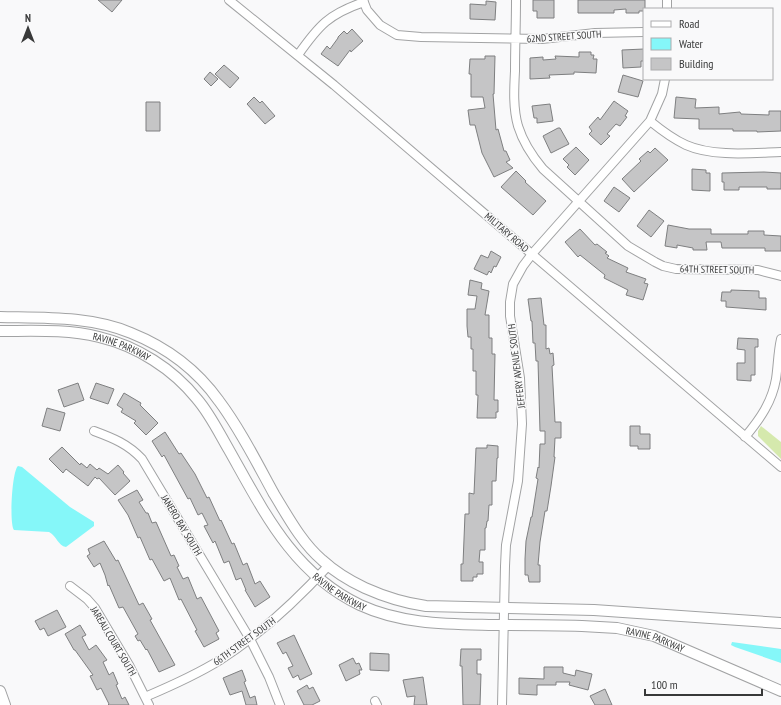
<svg xmlns="http://www.w3.org/2000/svg" width="781" height="705" viewBox="0 0 781 705" font-family="'PT Sans Narrow',sans-serif">
	<style>
		.green { fill: #d5e9ad }
		.water { fill: #85f7f9 }
		.building { fill: #c5c5c6; stroke: #7e7f80 }
		.lines { fill: none; stroke-linecap: round; stroke-linejoin: round }
		.minor-casing { stroke: #a2a3a4; stroke-width: 10 }
		.tertiary-casing { stroke: #a2a3a4; stroke-width: 12 }
		.minor { stroke: #fff; stroke-width: 8 }
		.tertiary { stroke: #fff; stroke-width: 10 }
		.labels { text-anchor: middle; stroke-width: 3; stroke-linejoin: round; paint-order: stroke }
		.street-label { font-size: 10px; fill: #383939; stroke: #f9f9fa }
	</style>
	<rect width="100%" height="100%" fill="#f9f9fa"/>
	<!-- green -->
	<path class="green" d="M761,426l20,16v17l-23,-23v-5z"/>
	<!-- water -->
	<path class="water" d="M18,466l4,1 48,40 24,15v4l-28,21c-8,-1 -9,-11 -17,-15l-35,-2c-5,-6 -2,-59 4,-64z
		M732,642l49,7v14l-46,-16 -4,-2z"/>
	<!-- building -->
	<path class="building" d="M98,0h24l-10,12z
		M533,0h21v18h-17v-7h-4z
		M578,0h67v9l-1,2h-5v2h-13v-4l-12,1v3h-36z
		M486,1l10,1 -1,18 -25,-1v-15l16,1z
		M352,29l11,12 -12,11 -1,-2 -12,16 -17,-12 6,-8 3,3 8,-11v-1l6,-6 3,3z
		M644,49v12h-3v6l-18,1 -1,-18z
		M579,52h12v3h3l-1,4h4l-1,14 -22,-1v2l-25,1 1,3 -20,1v-21l13,-1v3l13,-1 -1,-3 24,1z
		M485,56h10l-1,38h-1l3,36 2,-1 6,22h2l4,9 -4,2 7,6 -19,9 -12,-24 -7,-28h-5l-2,-15 17,-2 -2,-11h-12v-23h-2l1,-15h15z
		M224,65l15,13 -9,10 -15,-14z
		M210,72l8,7 -7,7 -7,-7z
		M623,75l20,6 -5,16 -20,-5z
		M254,97l6,6 2,-2 13,15 -10,8 -18,-20z
		M676,97l20,2 -1,9 24,-1v7l21,-2 1,2 28,1v-4h12v20l-24,1v-1h-24v-2h-34v-10l-25,-1z
		M614,101l14,10 -3,5 2,1 -7,9 -4,-2 -9,10 3,2 -9,9 -12,-11 3,-3 -3,-4 9,-10 2,3z
		M146,102h14v29h-14z
		M550,104l3,17 -16,2v-5h-3l-2,-12z
		M558,128h2l9,16 -18,9 -8,-17z
		M576,147l13,13 -14,15 -8,-8 2,-2 -6,-6z
		M655,148l13,12 -34,32 -12,-13 19,-18 -2,-2 9,-8 2,2z
		M692,169l14,1v3h4v18l-18,-1z
		M516,171l10,10 -1,1 21,19 -13,14 -32,-28z
		M764,172l17,1v16h-14v-2h-28v3h-15v-8h-2v-9z
		M614,187l16,11 -11,14 -15,-11z
		M649,210l15,11 -13,16 -14,-11z
		M668,225l21,4h22v5h37v-3h16v4l17,1v15h-16v-3h-43l-1,-6h-15l1,8h-14v-2l-16,-3v3l-12,-2z
		M580,229l15,16 2,-1 10,8 -2,1 4,3 -2,2 21,10 -2,4 20,7 -2,4 4,1 -5,16 -17,-5 2,-5 -24,-12 1,-3 -25,-20 -2,2 -13,-15z
		M491,251l10,6 -5,10 -2,-1 -3,7 -2,-2 -2,4 -13,-6 7,-14 7,3z
		M470,280l12,3 -1,6 8,2 -4,24h4v23h3v16h3l-1,46h4v12h-2v6h-19l1,-23h-2v-24h-3v-22h-2v-12h-3l-1,-11v-17h8l2,-13 -9,-1z
		M731,290l28,1v7h7v12l-40,-3v-6h-5l1,-9h9z
		M541,298l3,27h2v24l3,-1 1,6 3,-1 1,12 -2,1 3,56h6v16h-6l-1,19h1l-4,29 -4,25h-2l-5,31 -2,23h2v17h-11l-1,-7h-3v-16l1,-18 5,-24h1l6,-38 -2,-1 2,-11 1,1 1,-24h5v-13h-5l-2,-70h-2l-1,-18h-2l-1,-22h-1l-3,-22z
		M738,338l20,1v8h-3v28h-4v6l-14,-1v-17h8v-13l-8,-1z
		M78,383l6,17 -20,7 -6,-17z
		M96,383l18,6 -6,15 -18,-6z
		M124,393l17,10 -1,2 18,18 -12,12 -12,-12 2,-2 -15,-9 2,-3 -6,-4z
		M47,408l18,5 -5,18 -18,-5z
		M630,426h10v8h10v15h-12v-3h-8z
		M165,432l14,22 2,-1 14,21 12,24 2,-1 11,24 1,-1 11,24 2,-1 9,22 4,-2 8,21 5,-3 10,16 -15,10 -10,-17h1l-5,-12 -5,2 -7,-19 -5,2 -9,-22 -2,2 -9,-17 4,-1 -6,-12 -4,2 -8,-17 -2,1 -24,-44 -2,2 -10,-16z
		M487,445l11,1v12h-1l-1,23h-4v24h-3l-1,16h-1l-1,7h-1v22h-5l-1,12h4v12h-6v3h-4v4h-12v-17h2l2,-50h4v-21l5,1 2,-46h11z
		M62,447l18,18 1,-2 6,5 3,-4 7,6 2,-2 9,6 10,-9 6,7 -1,1 7,8 -15,14 -16,-17 -2,1 -2,-2 -7,9 -22,-17 -3,4 -14,-14z
		M137,490l6,10 -4,2 7,11h2l4,10 4,-1 15,34 3,-1 5,11 -2,1 6,12 5,-2 9,22 4,-2 18,34 -3,2 3,6 -15,8 -9,-16 2,-1 -16,-31 -2,1 -9,-22 -6,3 -12,-22 -2,1 -10,-23 -2,1 -10,-23 -10,-15z
		M104,541l12,20 2,-1 21,45 4,-2 9,16 -2,1 25,45 -16,7 -12,-23 -1,1 -6,-10 -2,1 -3,-5 3,-2 -15,-27 -4,1 -10,-23 -1,1 -3,-11 -5,-12 -6,4 -7,-11 3,-2 -2,-5z
		M57,610l9,17 -18,9 -4,-8 -4,2 -5,-9z
		M80,625l6,10 -4,2 7,13 7,-5 11,15 -4,2 6,13 4,-3 5,12 -2,1 6,14 3,-2 4,8h-21l1,-1 -8,-16 -4,2 -7,-14 3,-1 -18,-25h-1l-9,-16z
		M294,635l18,39 -12,6 -2,-5 -5,3 -5,-10 5,-2 -7,-14 -3,2 -6,-11z
		M461,649h20v11h-4v14h4l-1,31h-17l-1,-39h-2z
		M370,653l19,1v17l-19,-1z
		M353,658l3,6 3,-1 3,7h-3l1,4 -14,7 -7,-16z
		M544,667h19v6l12,3 1,-6 16,4 -4,16 -19,-5 1,-3h-14v3h-19v10l-18,-1v-16l25,1z
		M242,670l4,11 -2,1 6,16 5,-2 2,9h-11l-4,-14 -12,4 -7,-17z
		M423,677l4,28h-13l1,-9 -8,1 -4,-17z
		M307,685l2,4 4,-2 7,14 -8,4h-8l-7,-14z
		M605,689l7,16h-17l-5,-9z"/>
	<g class="lines">
		<defs>
			<path id="minor" d="M229,0l105,85 447,382
				M363,0l4,10 13,15 17,10 24,2 121,2 53,-6 49,-1
				M516,0c0,24 -1,47 -1,71 -1,19 -2,37 3,55 5,16 14,30 25,43l85,77 27,16 8,4 13,3 82,1 23,6
				M667,9v-9
				M298,55c21,-30 31,-41 66,-53
				M650,121c11,9 23,18 36,24 27,12 66,8 95,7
				M94,431c19,7 34,13 48,28l108,180 19,38 11,28
				M745,437c15,-18 27,-35 31,-58 2,-13 2,-27 5,-40
				M70,586l17,13 8,9 34,57 20,40
				M145,697c26,-11 51,-22 75,-37 41,-26 76,-59 109,-95
				M375,701l2,4
				M502,705l3,-139 1,-21 12,-64 4,-57 -2,-46 -10,-62v-14l3,-18 10,-18 9,-12 118,-133 12,-27 3,-15"/>
			<g id="tertiary">
				<path d="M0,317c44,1 90,-1 131,16 35,14 66,37 88,68 21,28 38,62 55,93 14,23 28,49 48,66 13,12 28,21 43,28 20,9 39,15 61,18l168,4 187,13"/>
				<path id="s1" d="M0,331c33,0 67,-2 99,6 38,9 74,32 98,62 13,15 22,34 32,51 35,62 64,123 131,155 41,19 86,19 129,20 31,0 62,0 93,1l35,2 37,8 127,55"/>
				<path d="M0,691l5,14"/>
			</g>
		</defs>
		<!-- minor casing -->
		<use href="#minor" class="minor-casing"/>
		<!-- tertiary casing -->
		<use href="#tertiary" class="tertiary-casing"/>
		<!-- minor -->
		<use href="#minor" class="minor"/>
		<!-- tertiary -->
		<use href="#tertiary" class="tertiary"/>
	</g>
	<g class="labels">
		<!-- street labels -->
		<g class="street-label">
			<text transform="translate(564 36) rotate(-4)" y="4">62ND STREET SOUTH</text>
			<text transform="translate(507 232) rotate(41)" y="4">MILITARY ROAD</text>
			<text transform="translate(717 269) rotate(1)" y="4">64TH STREET SOUTH</text>
			<text dy="4" stroke="none"><textPath href="#s1" startOffset="124">RAVINE PARKWAY</textPath></text>
			<text transform="translate(516 366) rotate(-97)" y="4">JEFFERY AVENUE SOUTH</text>
			<text transform="translate(182 525) rotate(59)" y="4">JANERO BAY SOUTH</text>
			<text dy="4" stroke="none"><textPath href="#s1" startOffset="460">RAVINE PARKWAY</textPath></text>
			<text dy="4" stroke="none"><textPath href="#s1" startOffset="784">RAVINE PARKWAY</textPath></text>
			<text transform="translate(114 641) rotate(59)" y="4">JAREAU COURT SOUTH</text>
			<text transform="translate(244 641) rotate(-36)" y="4">66TH STREET SOUTH</text>
		</g>
	</g>
	<!-- legend -->
	<rect x="643" y="8" width="130" height="72" fill="#f9f9fa" stroke="#acacad"/>
	<rect x="651" y="21" width="20" height="6" fill="#ffffff" stroke="#acacad"/>
	<text x="679" y="28" font-size="12" fill="#383939">Road</text>
	<rect x="651" y="38" width="20" height="12" fill="#85f7f9" stroke="#acacad"/>
	<text x="679" y="48" font-size="12" fill="#383939">Water</text>
	<rect x="651" y="58" width="20" height="12" fill="#c5c5c6" stroke="#acacad"/>
	<text x="679" y="68" font-size="12" fill="#383939">Building</text>
	<!-- north arrow -->
	<g transform="translate(28 28)" stroke="#f9f9fa" stroke-width="3" paint-order="stroke">
	<path d="M0-3L7 15L0 10L-7 15Z" fill="#383939"/>
	<text y="-6" font-size="11" font-weight="bold" text-anchor="middle" fill="#383939">N</text>
	</g>
	<!-- scale -->
	<path d="M645 689v6h117v-6" fill="none" stroke="#383939" stroke-width="2"/>
	<text x="651" y="689" font-size="12" fill="#383939" stroke="#f9f9fa" stroke-width="3" paint-order="stroke">100 m</text>
</svg>
